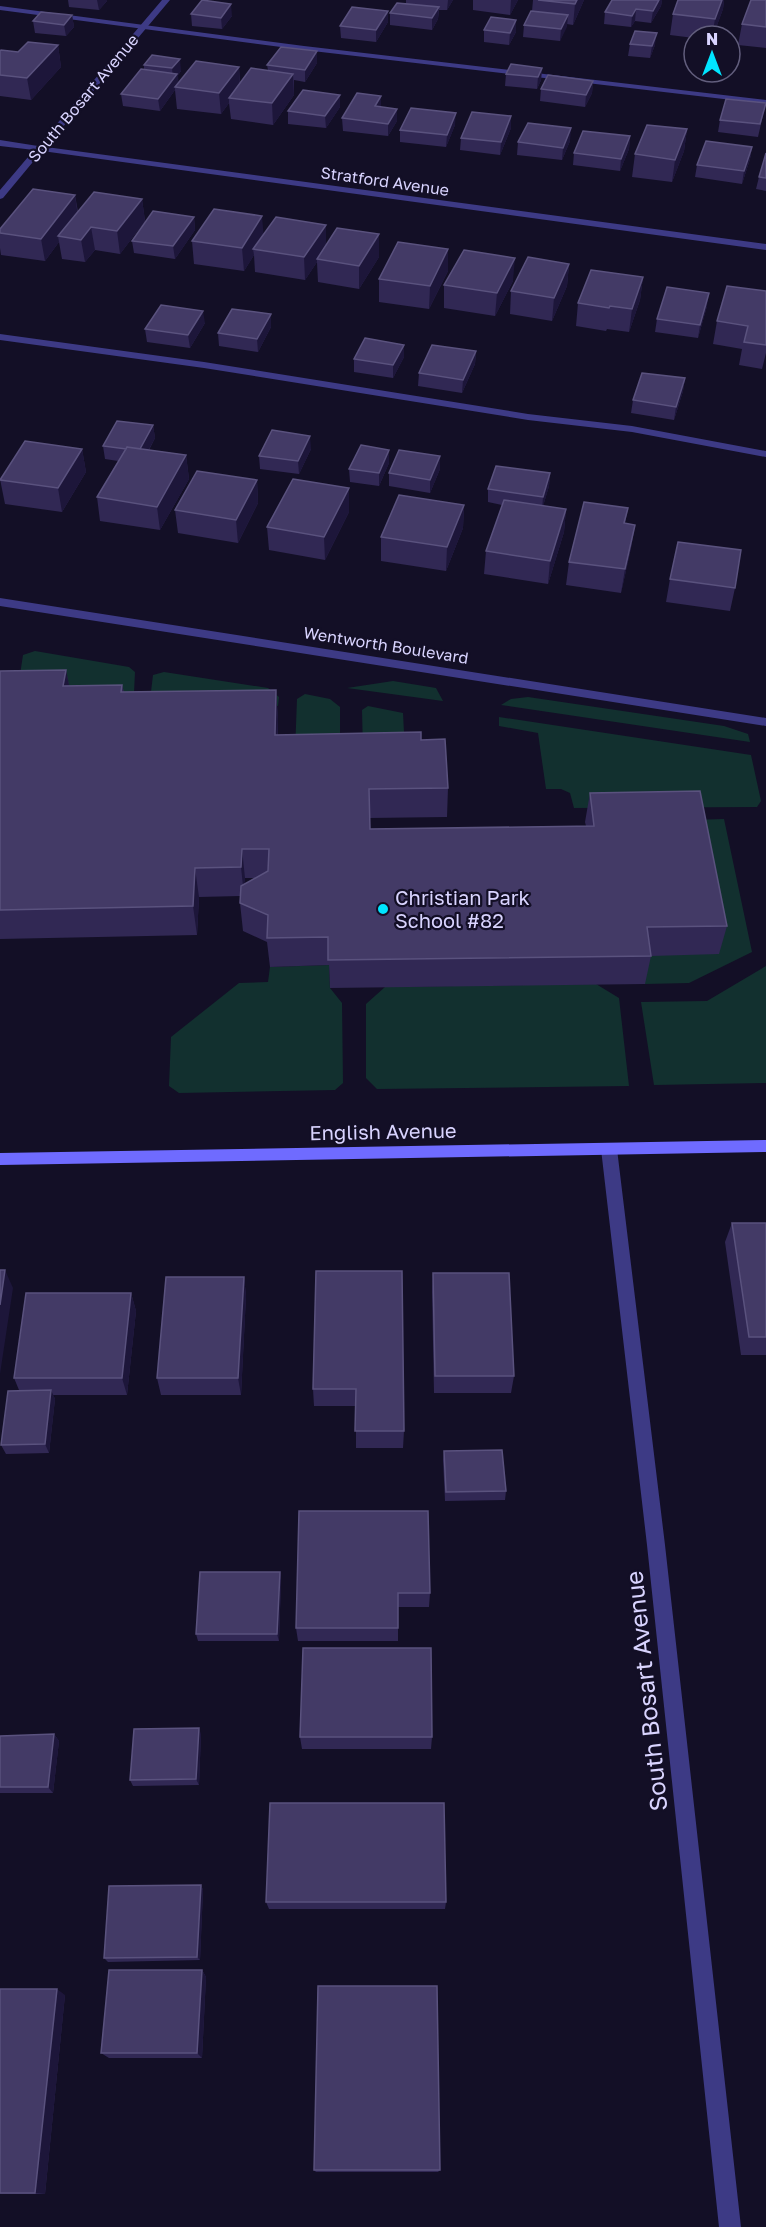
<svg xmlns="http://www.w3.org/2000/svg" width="766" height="2227" viewBox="0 0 766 2227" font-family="'Golos Text',sans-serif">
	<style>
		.green { fill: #12302f }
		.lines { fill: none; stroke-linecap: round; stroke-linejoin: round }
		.service { fill: #3d3a85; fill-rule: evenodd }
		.minor { fill: #3d3a85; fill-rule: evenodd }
		.secondary { fill: #6f6bff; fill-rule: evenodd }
		.wall { fill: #312854; fill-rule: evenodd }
		.shaded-wall { fill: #1d163a }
		.building { fill: #433a66; stroke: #5a527e; stroke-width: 1.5 }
		.poi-dot { fill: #00e5ff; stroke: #130f26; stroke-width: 2 }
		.labels { text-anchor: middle; stroke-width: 4.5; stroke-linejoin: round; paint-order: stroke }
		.far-street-label { font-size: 16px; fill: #d9d4ff; stroke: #130f26 }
		.poi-label { font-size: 20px; fill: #d9d4ff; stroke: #130f26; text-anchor: start }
		.street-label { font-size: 20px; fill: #d9d4ff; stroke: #130f26 }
		.near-street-label { font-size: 24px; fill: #d9d4ff; stroke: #130f26 }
	</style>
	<rect width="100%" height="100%" fill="#130f26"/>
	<!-- green -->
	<path class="green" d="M35,651l94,16 6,5 -2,42 -117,-13 7,-46z
		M164,672l104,16 11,9 -1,9h-122l-6,-6 3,-25z
		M393,681l43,7 7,13 -96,-13z
		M305,694l25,5 10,8v46l-45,-1 2,-53z
		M528,697l196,29 24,8 2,8 -249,-37 10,-6z
		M368,706l35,7 2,39h-42l-1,-42z
		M499,717l252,38 10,46 -4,6 -183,1 -4,-15 -9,-4h-15l-8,-56 -39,-7z
		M724,819l28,133 -63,31 -44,1 -4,-28 52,-136z
		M329,965l1,23 12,15 1,80 -8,7 -156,3 -10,-7 2,-49 68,-54 29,-1 2,-15z
		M766,966v117l-112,2 -13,-83 66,-1z
		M596,984l23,14 10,88 -252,3 -11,-11v-74l19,-17z"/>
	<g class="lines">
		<!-- service -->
		<path class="service" d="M0,6l304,40 462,54v4l-462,-54 -304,-40z
			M0,334l204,28 324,52 104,12 134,25v6l-134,-25 -104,-12 -324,-52 -204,-28z"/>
		<!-- minor -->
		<path class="minor" d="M162,0h8l-124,147 720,97v6l-724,-99 -39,47 -3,1v-9l34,-40 -34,-4v-6l38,6z
			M0,598l766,120v8l-766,-120z
			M609,1143l5,2 3,4 48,396 76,682h-22l-72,-682 -46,-396 3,-4z"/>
		<!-- secondary -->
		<path class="secondary" d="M766,1140v12l-766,13v-12z"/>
	</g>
	<!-- wall -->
	<path class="wall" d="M68,0h39v1l-8,9 -30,-3z
		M406,0h47l-6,10h-8l-1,9 -6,11 -42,-5v-12l16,-9z
		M473,0h45l-8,15 -37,-5z
		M533,0h51l-11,25 -6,-1 -7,17 -37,-4 1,-12 8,-14z
		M612,0h50l-1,6 -10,17 -16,-2 -4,6 -27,-3 1,-12z
		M678,0h46l-1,9 -10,27h-19v2l-24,-3 3,-21z
		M766,0v48l-28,-3 4,-21z
		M388,11v11l-12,20 -35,-4 -1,-12z
		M191,14l41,2 -10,13 -30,-3z
		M72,15l2,12 -8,9 -31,-3 -2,-12z
		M484,30l32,2 -7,13 -25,-3z
		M630,44l25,1 -5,13 -22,-2z
		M58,45l3,22 -30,33 -31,-4v-45l18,1z
		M152,55l29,16 -3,4v8l61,-16 1,16 28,-13 -1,-5 50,-2 -12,19 -11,-2v15l-21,30 -42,-6 -2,-16 -8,11 -44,-5 -2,-19 -15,21 -37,-5 -2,-12 23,-24v-5z
		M694,63v9h22l-1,4 -22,-2z
		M542,68l-1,12 -4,9 -32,-3 1,-12z
		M593,81l-1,12 -7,14 -45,-6 1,-12z
		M340,95v12l-14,21 -38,-4v-13z
		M381,96v11l16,2v12l-9,15 -45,-5 -1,-13z
		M763,115l-5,22 -40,-5 2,-12z
		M455,125l-9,22 -46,-5v-12z
		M511,128l-11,27 -40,-5 1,-12z
		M687,129l-3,22 -12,31 -40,-5 3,-23z
		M630,136l-1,13 -9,22 -47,-6 1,-12z
		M570,141l-8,19 -45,-5 1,-13z
		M752,147l-2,12 -8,25 -47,-7 2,-12z
		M766,153v38l-10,-2 3,-12z
		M75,195l3,17 64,-13 3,22 -25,33 -25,-4 -10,12 -23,-3 -3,-17 -14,19 -44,-6 -1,-7v-19z
		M194,217l1,13 -20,29 -41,-6 -2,-12z
		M263,235l63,10 53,12 -20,32 -41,-7 -1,-20 -12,18 -50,-8 -1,-17 -10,16 -50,-7 -2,-23z
		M448,249v22l-19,38 -50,-7v-23z
		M569,264l-2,22 -15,35 -42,-7 1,-23z
		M643,277l-3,23 -11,32 -22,-3 -1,2 -30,-5 2,-23z
		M513,281l-18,35 -51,-8v-23z
		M766,291v62l-4,16 -23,-4 3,-16 -29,-5 4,-23z
		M707,306l-9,32 -43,-6 2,-13z
		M271,314v13l-13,25 -39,-6 -1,-13z
		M205,323l-15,25 -43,-6 -2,-13z
		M476,351l-1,13 -13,29 -44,-7 1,-13z
		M404,357l-11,21 -39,-6v-13z
		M685,378l-2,13 -9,29 -43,-7 2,-13z
		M153,425l2,13 -6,12 37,5 3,24 -29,51 -60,-9 -3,-24 21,-36 -13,-2 -2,-13z
		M82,449l4,23 -24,40 -57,-8 -5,-25z
		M311,449l-12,25 -39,-5 -1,-13z
		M389,463l-10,23 -29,-4 -1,-13z
		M440,469l-10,24 -41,-7v-13z
		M550,473l-1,13 -6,20 23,3 -2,23 -16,52 -64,-10 2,-23 16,-46 -14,-3v-13z
		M257,480l1,23 -20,40 -60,-10 -3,-23z
		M464,505l-1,23 -17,43 -65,-10v-24z
		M628,508l-3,15 10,2 -4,23 -10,45 -55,-8 3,-23z
		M349,512l-24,48 -56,-10 -2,-23z
		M670,579l65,9 -5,23 -64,-9z
		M66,670l3,16 53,-1 2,7 152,-2 2,30v15l143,5 27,48 -1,29 -78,1 1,11 216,-3 -1,-4 5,-29 137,133 -8,28 -68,2 -6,28 -315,4 -1,-23 -59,2 -3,-25 -24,-11 -3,-28v-7l-41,1 -2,38 -197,4v-268zM245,878h10l-11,6z
		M732,1223h34v132h-25l-16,-113z
		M316,1271l88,160 -1,17h-47v-42h-42l-1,-17z
		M433,1273l81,103 -3,17h-77l-2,-101z
		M244,1277l2,19 -5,99h-80l-4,-17z
		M131,1293l5,18 -9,84h-74l2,4 -6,54 -43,1 -5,-9 18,-55 -5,-12z
		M444,1451l62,40 -1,9 -60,1 -2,-41z
		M428,1511l2,82 -1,14h-31v34h-100l-2,-13z
		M280,1572l1,8 -2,61h-81l-2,-7z
		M54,1734l5,7 -6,52h-53v-57z
		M201,1734l-2,51 -66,1 -3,-6z
		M300,1737h132l-1,12h-129z
		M201,1885l2,5 -3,70 -92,2 -4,-4z
		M266,1902h180l-1,7h-176z
		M202,1970l4,7 -4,81h-93l-8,-5z
		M0,1989l65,6 -20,199h-45z
		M314,2170h126l-2,2h-122z"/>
	<!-- shaded-wall -->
	<path class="shaded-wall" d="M97,0h10v1l-8,9z
		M448,0h5l-6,10z
		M511,0h7l-8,15z
		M577,0h7l-11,25 2,-21z
		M659,0h3l-1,6 -10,17 2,-12z
		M722,0h2l-1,9 -10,27h-1l3,-17z
		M231,4l1,12 -10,13 -1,-11z
		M439,7l-1,12 -6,11v-12z
		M636,9l-1,12 -4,6 1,-11z
		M388,11v11l-12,20v-12z
		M72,15l2,12 -8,9 -2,-11z
		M568,15l-1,12 -7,14 1,-12z
		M516,20v12l-7,13 1,-12z
		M657,33l-2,12 -5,13 2,-12z
		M58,45l3,22 -30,33 -4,-22z
		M317,51v12l-12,19v-12z
		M180,59l1,12 -3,4 1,11 -4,1v3l-15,21 -2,-12 15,-20 -1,-11z
		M239,67l1,22 -11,9v5l-8,11 -2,-21z
		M542,68l-1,12 -4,9 1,-12z
		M293,74l1,21 -21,30 -1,-22z
		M593,81l-1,12 -7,14 1,-12z
		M340,95v12l-14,21 -1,-12z
		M381,96v12l-6,-2z
		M397,109v12l-9,15v-12z
		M456,113l-1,12 -9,22 1,-12z
		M511,116v12l-11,27 1,-13z
		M571,128l-1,13 -8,19 1,-12z
		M687,129l-3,22 -12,31 3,-22z
		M630,136l-1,13 -9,22 1,-12z
		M752,147l-2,12 -8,25 2,-13z
		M75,195l3,22 -20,19 1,6 -14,19 -4,-22z
		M142,199l3,22 -25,33 -3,-23z
		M262,216l2,23 -11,10 1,6 -10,16 -2,-23z
		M194,217l1,13 -20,29 -2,-13z
		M326,225v23l-9,11v3l-12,18 -1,-23z
		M91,227l4,23 -10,12 -4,-22z
		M379,234v23l-20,32v-23z
		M448,249v22l-19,38 1,-23z
		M515,258l-2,23 -18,35 2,-23z
		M569,264l-2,22 -15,35 2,-23z
		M643,277l-3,23 -11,32 3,-23z
		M709,293l-2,13 -9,32 2,-13z
		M203,311l2,12 -15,25 -2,-13z
		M271,314v13l-13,25 -1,-13z
		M404,345v12l-11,21v-13z
		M476,351l-1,13 -13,29 1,-13z
		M685,378l-2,13 -9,29 2,-13z
		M153,425l2,13 -14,26 -2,-13z
		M310,436l1,13 -12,25 -1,-13z
		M82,449l4,23 -24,40 -4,-24z
		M389,450v13l-10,23v-13z
		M186,455l3,24 -29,51 -3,-23z
		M440,456v13l-10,24v-13z
		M550,473l-1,13 -7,24 1,-13z
		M257,480l1,23 -20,40 -2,-23z
		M349,488v24l-24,48 -1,-23z
		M464,505l-1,23 -17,43 1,-24z
		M566,509l-2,23 -16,52 2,-23z
		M635,525l-4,23 -10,45 4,-24z
		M66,670l6,30 -9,-14z
		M276,690l2,30 -1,44 -2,-29z
		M242,849l3,29 -1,18 -3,-29z
		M195,868l4,29 -2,38 -4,-29z
		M5,1270l8,18 -13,86v-69z
		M244,1277l2,19 -5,99 -3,-17z
		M131,1293l5,18 -9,84 -5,-17z
		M51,1390l4,9 -6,54 -4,-9z
		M280,1572l1,8 -2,61 -2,-7z
		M199,1728l2,6 -2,51 -3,-6z
		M54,1734l5,7 -6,52 -5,-6z
		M201,1885l2,5 -3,70 -3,-3z
		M202,1970l4,7 -4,81 -5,-5z
		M57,1989l8,6 -20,199 -10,-1z"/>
	<!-- building -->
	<path class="building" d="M202,0l29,4 -10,14 -30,-4z
		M538,0h39l-2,4z
		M612,0h47l-6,11 -17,-2 -4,7 -27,-4z
		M678,0h44l-7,19 -42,-5z
		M751,0h15v27l-24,-3z
		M397,3l42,4 -7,11 -42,-5z
		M352,7l36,4 -12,19 -36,-4z
		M531,11l37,4 -7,14 -37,-4z
		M41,12l31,3 -8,10 -31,-4z
		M491,17l25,3 -6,13 -26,-3z
		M635,31l22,2 -5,13 -22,-2z
		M28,42l30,3 -31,33 -27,-3v-24l1,-1 17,2z
		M281,47l36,4 -12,19 -38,-5z
		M152,55l28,4 -8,9 -28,-3z
		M196,61l43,6 -20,26 -44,-6z
		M511,64l31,4 -4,9 -32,-3z
		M251,68l42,6 -21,29 -43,-5z
		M141,69l36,5 -19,25 -37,-5z
		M548,75l45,6 -7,14 -45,-6z
		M303,90l37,5 -15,21 -37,-5z
		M357,93l24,3 -6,10 22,3 -9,15 -46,-6z
		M726,99l40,4 -6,21 -40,-4z
		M411,108l45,5 -9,22 -47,-5z
		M472,112l39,4 -10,26 -40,-4z
		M528,123l43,5 -8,20 -45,-6z
		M647,125l40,4 -12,31 -40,-6z
		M583,131l47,5 -9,23 -47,-6z
		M706,141l46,6 -8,24 -47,-6z
		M766,153v25l-7,-1z
		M33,189l42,6 -34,44 -41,-6v-4z
		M94,192l48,7 -25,32 -26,-4 -10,13 -23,-4z
		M214,209l48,7 -20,32 -50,-7z
		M153,211l41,6 -21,29 -41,-5z
		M276,217l50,8 -22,32 -51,-8z
		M337,228l42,6 -20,32 -42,-7z
		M398,242l50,7 -18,37 -51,-7z
		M464,250l51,8 -18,35 -53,-8z
		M528,257l41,7 -15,34 -43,-7z
		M591,270l52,7 -11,32 -22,-3 -1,2 -31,-5z
		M727,286l39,5v54l-22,-3 4,-16 -31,-5z
		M667,287l42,6 -9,32 -43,-6z
		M161,305l42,6 -15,24 -43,-6z
		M232,309l39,5 -14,25 -39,-6z
		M365,338l39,7 -11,20 -39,-6z
		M432,345l44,6 -13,29 -44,-7z
		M642,373l43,5 -9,29 -43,-7z
		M117,421l36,4 -13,24 -13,-2 -1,2 -23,-3z
		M272,430l38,6 -12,25 -39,-5z
		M25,441l57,8 -24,39 -58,-8z
		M361,445l28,5 -10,23 -30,-4z
		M127,447l59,8 -29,52 -60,-10z
		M399,450l41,6 -10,24 -41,-7z
		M496,466l54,7 -7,24 -55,-8z
		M197,471l60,9 -21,40 -61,-10z
		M293,479l56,9 -25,49 -57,-10z
		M399,495l65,10 -17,42 -66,-10z
		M504,500l62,9 -16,52 -64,-10z
		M584,502l44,6 -4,15 11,2 -10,44 -56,-7z
		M678,542l63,8 -6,38 -65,-9z
		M66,670l-3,16 59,-1 -1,7 155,-2 -1,45 146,-3v8l24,-1 3,49 -79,1 1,40 224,-3 -4,-33 110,-2 27,135 -80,1 4,29 -323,4v-23l-61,1 1,-23 -28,-12 1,-17 27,-15 1,-22h-27l-1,18 -46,1 -2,38 -193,4v-239z
		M732,1223h34v114h-17z
		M0,1270h5l-5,35z
		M316,1271h86l2,160h-49l1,-42h-43z
		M433,1273h76l5,103h-79z
		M166,1277h78l-6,101h-81z
		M26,1293h105l-9,85h-108z
		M51,1390l-6,54 -44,1 7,-54z
		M502,1450l4,41 -60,1 -2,-41z
		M299,1511h129l2,82h-32v35h-102z
		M200,1572h80l-3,62h-81z
		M303,1648h128l1,89h-132z
		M199,1728l-3,51 -66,1 4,-51z
		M54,1734l-6,53h-48v-51z
		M270,1803h174l2,99h-180z
		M201,1885l-4,72 -93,1 5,-72z
		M109,1970h93l-5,83h-96z
		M318,1986h119l3,184h-126z
		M0,1989h57l-22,204h-35z"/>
	<!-- markers -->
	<circle class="poi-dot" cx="383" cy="909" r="6"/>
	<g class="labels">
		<!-- far-street labels -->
		<g class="far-street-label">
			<text transform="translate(83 98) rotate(-50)" y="6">South Bosart Avenue</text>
			<text transform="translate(385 181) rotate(8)" y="6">Stratford Avenue</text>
			<text transform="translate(386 645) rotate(9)" y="6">Wentworth Boulevard</text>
		</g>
		<!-- poi labels -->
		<g class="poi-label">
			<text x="395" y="905">Christian Park<tspan x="395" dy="23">School #82</tspan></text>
		</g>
		<!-- street labels -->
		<g class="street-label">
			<text transform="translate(383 1132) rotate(-1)" y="7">English Avenue</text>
		</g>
		<!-- near-street labels -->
		<g class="near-street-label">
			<text transform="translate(647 1691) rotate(-96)" y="8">South Bosart Avenue</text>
		</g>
	</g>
	<!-- north arrow -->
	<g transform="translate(712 54)"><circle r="28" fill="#130f26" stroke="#625e7d" stroke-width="1.5"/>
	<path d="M0-4.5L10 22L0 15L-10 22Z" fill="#00e5ff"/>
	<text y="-9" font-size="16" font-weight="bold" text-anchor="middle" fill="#d9d4ff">N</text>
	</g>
</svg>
